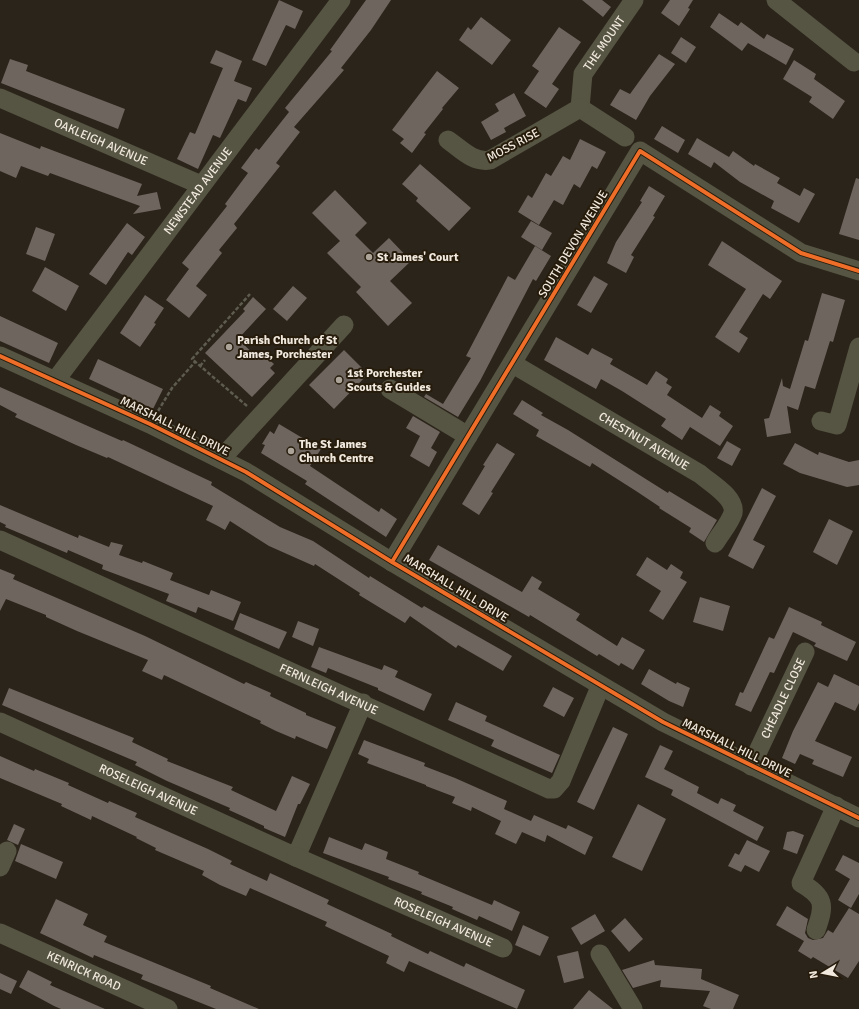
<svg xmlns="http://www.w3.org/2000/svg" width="859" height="1009" viewBox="0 0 859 1009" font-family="Signika,sans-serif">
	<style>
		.building { fill: #6e655f }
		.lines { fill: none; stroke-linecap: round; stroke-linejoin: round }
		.path { stroke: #5e5b4f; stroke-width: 2.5; stroke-dasharray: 4 2; stroke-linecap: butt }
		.minor { stroke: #565442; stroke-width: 19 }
		.cycleway-casing { stroke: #271c0b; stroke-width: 6 }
		.cycleway { stroke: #ee6e29; stroke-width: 4 }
		.poi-dot { fill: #aca499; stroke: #271c0b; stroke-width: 1.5 }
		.labels { text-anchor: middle; stroke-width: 4; stroke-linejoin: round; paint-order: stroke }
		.street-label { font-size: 12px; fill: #f1e9de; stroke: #271c0b }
		.poi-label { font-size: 12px; font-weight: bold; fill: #f1e9de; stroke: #271c0b; text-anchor: start }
	</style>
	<rect width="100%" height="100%" fill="#2b241a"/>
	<!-- building -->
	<path class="building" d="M279,0l24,11 -8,18 -9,-4 -20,41 -14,-6z
		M366,0h25l-20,30 -30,38 3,2 -50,57 6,5 -24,31 4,3 -46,58 3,4 -18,22 3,3 -26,33 11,9 -18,23 -23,-18 23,-31 -7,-6 45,-57 -2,-2 23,-31 -7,-5 15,-20 3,2 30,-38 -4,-4 47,-57 -2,-1z
		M582,0h20l9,7 -8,10z
		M670,0h23l-5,8 2,1 -11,17 -18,-13z
		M719,13l19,13 3,-4 23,17 3,-5 27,15 -8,16 -38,-22 -6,8 -32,-24z
		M481,17l30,23 -19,25 -33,-25 9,-13 3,3z
		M559,27l22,15 -29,42 7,5 -13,19 -22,-15 15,-22 -7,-5z
		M681,37l15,10 -10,16 -15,-10z
		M216,50l26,11 -8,20 18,7 -6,14 -8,-3 -18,39 -7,-3 -15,34 -21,-10 13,-27 5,2 28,-66 -13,-5z
		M659,54l16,10 -25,32 -14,24 -26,-15 10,-16 10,5z
		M10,59l18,6 -2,6 99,38 -7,20 -117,-46z
		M794,60l22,14 -2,5 31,22 -12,18 -24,-17 3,-5 -29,-18z
		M437,71l22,17 -17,20 1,1 -19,24 2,1 -14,19 -12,-10 4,-4 -12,-9z
		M514,93l12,23 -22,12 2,4 -15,8 -10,-18 18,-11 -4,-7z
		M662,126l23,14 -7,13 -24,-14z
		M0,133l40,16 1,-3 101,38 -5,12 20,-4 4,17 -28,5 7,-8 -90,-33 -2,3 -27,-10 -5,12 -16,-7z
		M697,138l32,19 4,-6 21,15 1,-2 25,14 -3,5 23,13 4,-8 11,6 -16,29 -28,-15 3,-7 -34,-19 -26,-20 -3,6 -23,-14z
		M580,139l26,13 -9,17 -5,-3 -12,22 -6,-4 -11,21 -9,-5 -15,25 -21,-13 10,-17 4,3 14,-25 5,3 12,-20 7,4z
		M420,164l51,44 -22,23 -33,-30 2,-3 -16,-14z
		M856,178l3,1v61l-20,-6z
		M649,186l16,10 -12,20 2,1 -24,38 3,2 -8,16 -19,-10 9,-21 26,-40 -2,-1z
		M335,190l32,33 -12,12 18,18 16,-15 22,23 -21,20 22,22 -24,23 -32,-34 5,-5 -34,-34 13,-12 -28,-28z
		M531,221l21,12 -10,17 -21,-13z
		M127,223l18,14 -13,18 -4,-3 -22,33 -17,-11z
		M36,227l19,7 -10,27 -19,-7z
		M722,241l60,40 -12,18 -7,-5 -24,38 9,6 -9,15 -24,-16 31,-48 -38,-24z
		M535,246l16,10 -15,25 -3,-2 -53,102 -22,36 -34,-20 2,-3 17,10 28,-46 -5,-2 42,-80 7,4z
		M45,267l34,19 -13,25 -34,-20z
		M594,276l14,8 -17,29 -14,-8z
		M293,286l14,12 -20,23 -14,-12z
		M822,293l23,7 -12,42 -3,-1 -15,48 -10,-3 -7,24 -11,-4 4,27 -24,4 -3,-18 5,-1 13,-40 1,8 7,3 15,-49 3,1z
		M145,295l19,13 -10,15 2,1 -16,23 -20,-14z
		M253,297l13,12 -28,30 22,21 5,-4 9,8 -4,4 5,5 -23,24 -47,-44 40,-42 -2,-2z
		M0,316l58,27 -9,20 -49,-22z
		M556,337l32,18 4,-7 21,11 -3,5 37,21 9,-14 12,8 -2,4 6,4 -5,8 35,23 8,-13 11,7 -2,4 14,10 -13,20 -30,-19 -8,13 -21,-14 5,-7 -44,-28 -21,-12 -5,10 -52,-29z
		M344,350l24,24 -34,35 -25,-24z
		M98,359l65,30 -10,20 -64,-30z
		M0,387l90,40 32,14 1,-1 89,42 -1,3 69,42 33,14 56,37 1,-2 52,32 2,-2 88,50 -9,15 -45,-26 -2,3 -46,-32 -5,7 -46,-28 1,-2 -45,-29 -1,2 -45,-20 -39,-25 -5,9 -9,-5 -10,-5 7,-14 -105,-49 -1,1 -31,-13 -61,-28 2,-3 -17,-9z
		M522,400l21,13 -2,2 27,15 100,63 1,-2 48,29 -13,22 -15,-10 2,-4 -32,-20 1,-1 -24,-16 -44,-28 -2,4 -54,-31 3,-6 -26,-16z
		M413,416l27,16 -9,16 6,4 -8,15 -19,-11 10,-20 -14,-8z
		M279,424l42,25 -11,17 69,46 2,-4 16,11 -11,18 -81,-53 2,-3 -46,-28 4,-8 -3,-1 8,-13 4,3z
		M727,441l14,8 -9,17 -15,-8z
		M497,443l18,11 -24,38 2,1 -14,22 -17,-11 23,-38 -2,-1z
		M795,443l23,12 1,-3 30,10 10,-2v25l-12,2 -47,-14 -17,-9z
		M762,488l14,8 -23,44 12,6 -12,23 -25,-13z
		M0,505l78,33 1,-3 30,12 2,-5 12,3 -4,10 23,8 1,-2 30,12 -3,7 39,15 2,-5 30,12 -8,19 -35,-14 -2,6 -30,-12 3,-7 -67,-25 1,-4 -35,-15 -1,3 -62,-26 1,-2 -6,-3z
		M829,519l24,12 -16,34 -24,-13z
		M438,545l84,47 10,-16 10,6 -4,7 42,25 -4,6 41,26 5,-9 23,13 -12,20 -12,-7 -2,3 -20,-12 -2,2 -67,-41 -1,2 -100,-57z
		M647,557l20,13 4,-6 12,8 -3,6 7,4 -24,38 -14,-9 12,-20 -25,-16z
		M0,569l15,6 -2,4 132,57 99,48 2,-2 25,11 -1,3 36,17v2l30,12 -9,22 -31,-13 -1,3 -19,-8 -16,-8 1,-2 -97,-46 -2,5 -20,-9 6,-11 -71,-29 -31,-14v-2l-40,-16 -6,12z
		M700,597l30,9 -7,25 -30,-9z
		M789,607l33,15 -1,3 35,17 -9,19 -33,-15 2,-3 -23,-11 -19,41 -4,-1 -19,40 -16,-7 5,-13 3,1 26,-56 5,2z
		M240,613l47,19 -8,17 -45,-20z
		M298,621l21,8 -6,17 -21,-9z
		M319,647l63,23 2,-5 14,6 -3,6 37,17 -8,17 -46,-21v-2l-50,-20 -2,5 -15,-6z
		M649,669l27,15 1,-2 13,6 -7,19 -14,-6 -28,-17z
		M834,674l25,12v17l-4,8 -20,-9 -20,39 37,16 -9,20 -31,-13 2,-4 -14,-6 -5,10 -13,-6 11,-27 25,-49 10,5z
		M553,687l21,11 -10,19 -21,-11z
		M9,688l125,50 -2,4 36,17 -1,2 66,26 -2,3 45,21 16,-35 18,8 -10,20h-2l-13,33 -21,-9v-2l-35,-16 1,-2 -63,-27 -32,-16 2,-3 -135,-57z
		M456,702l31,14 -2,5 75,34 -8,18 -61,-27 3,-6 -46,-20z
		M613,727l15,7 -34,76 -17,-8z
		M364,740l61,23 -1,3 31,12 52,23 -3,8 27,12 3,-6 32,14 2,-4 25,12 -8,18 -38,-20 -2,7 -23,-10 -6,12 -21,-10 6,-13 -29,-14 -1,4 -19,-8 3,-6 -29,-11v-1l-59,-22 2,-4 -11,-5z
		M660,745l13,6 -9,18 35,18 -2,6 21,11 3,-6 15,7 -3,6 31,16 -7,14 -86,-46 2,-5 -28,-13z
		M0,756l34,15 1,-2 34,14 -1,2 40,18 1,-2 28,12 -2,4 73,32 24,12 -2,3 37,17 3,-8 59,27 -2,4 65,30 -1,2 37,18 2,-3 34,16 2,-4 59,27 -8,19 -108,-48 -5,11 -18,-9 3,-7 -64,-30 2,-4 -77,-34 -4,8 -26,-11 -18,-10 2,-4 -49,-21 1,-2 -20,-10 1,-1 -45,-21 -1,4 -30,-14 1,-2 -62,-26z
		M638,804l28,15 -24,52 -30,-14z
		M14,824l11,5 -7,16 -11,-5z
		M793,831l11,4 -7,19 -14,-5 4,-17z
		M329,837l33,13 3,-7 23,9 -2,7 33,13 -1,2 74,31 2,-5 26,12 -8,19 -33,-15 -2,4 -25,-11 1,-2 -32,-13 1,-2 -34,-13 1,-2 -66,-24z
		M747,840l23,11 -11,21 -14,-7 -4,7 -13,-6 7,-13 4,2z
		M21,844l42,18 -7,17 -41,-18z
		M843,855l16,8v31l-8,14 -13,-8 12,-21 -15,-9z
		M56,899l32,15 -5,11 24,11 -3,6 107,44 -1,2 49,21h-43l-75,-30 2,-4 -49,-20 -1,3 -53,-25z
		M787,906l21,13 -3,14 3,5 5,2 10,-2 5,-8 5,3 16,-25 10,6v47l-11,17 -35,-21 -2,2 -13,-8 6,-10 -28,-16z
		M595,914l10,17 -24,14 -10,-17z
		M625,918l18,21 -14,13 -18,-21z
		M523,925l26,12 -9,19 -25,-11z
		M578,951l6,27 -20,5 -7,-27z
		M654,960l1,5 47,4 -1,10 38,16 -6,14h-22l-8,-3 7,-15 -50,-4 1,-7 -28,8 -11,-18z
		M28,970l24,12 -2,3 55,24h-44l-7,-3 -35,-19z
		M0,973l17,8 -6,13 -11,-5z
		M589,990l24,19h-40z"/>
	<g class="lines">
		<!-- path -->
		<path class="path" d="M200,366l5,-6
			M247,406l-55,-47 58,-65
			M158,411l14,-23 23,-26"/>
		<!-- minor -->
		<g class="minor">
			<path d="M776,0l78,62"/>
			<path id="s1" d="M0,98l201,87"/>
			<path id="s2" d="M625,137l-45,-29 3,-34 51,-74"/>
			<path d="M448,140c13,9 25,23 42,20l90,-52"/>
			<path d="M0,356l150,68 96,48 146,90 271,160 196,96"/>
			<path id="s3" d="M513,364l187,110c10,9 36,23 33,39 -3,10 -13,21 -18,30"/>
			<path id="s4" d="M55,381l286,-381"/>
			<path d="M390,389l78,47"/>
			<path d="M821,421l16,4 22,-78"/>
			<path d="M221,459l123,-134"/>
			<path id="s5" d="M0,540l549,249h5l7,-8 39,-94"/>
			<path d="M392,562l248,-411 161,102 58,18"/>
			<path id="s6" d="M0,722l296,135 67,-154"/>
			<path id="s7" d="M751,766l54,-114"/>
			<path id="s8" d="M296,857l207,91"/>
			<path d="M0,867l7,-16"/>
			<path d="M816,930c9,-25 9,-33 -15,-47l35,-77"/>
			<path id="s9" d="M0,933l168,76"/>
			<path d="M600,954l33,55"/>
		</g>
		<defs>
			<path id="cycleway" d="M0,356l150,68 96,48 146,90 271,160 196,96
				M392,562l248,-411 161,102 58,18"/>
		</defs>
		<!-- cycleway casing -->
		<use href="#cycleway" class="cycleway-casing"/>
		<!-- cycleway -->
		<use href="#cycleway" class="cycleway"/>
	</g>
	<!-- markers -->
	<g class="poi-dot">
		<circle cx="369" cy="257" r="4"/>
		<circle cx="229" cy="347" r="4"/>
		<circle cx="339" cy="380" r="4"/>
		<circle cx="291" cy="451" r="4"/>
	</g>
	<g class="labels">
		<!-- street labels -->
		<g class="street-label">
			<text dy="4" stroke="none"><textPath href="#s2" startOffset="125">THE MOUNT</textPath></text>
			<text dy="4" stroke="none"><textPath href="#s1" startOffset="110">OAKLEIGH AVENUE</textPath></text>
			<text transform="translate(513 145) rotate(-28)" y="4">MOSS RISE</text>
			<text dy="4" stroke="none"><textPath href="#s4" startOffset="238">NEWSTEAD AVENUE</textPath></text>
			<text transform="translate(573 244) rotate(-59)" y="4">SOUTH DEVON AVENUE</text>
			<text transform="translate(175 426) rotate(26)" y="4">MARSHALL HILL DRIVE</text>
			<text dy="4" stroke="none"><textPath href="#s3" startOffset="152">CHESTNUT AVENUE</textPath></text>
			<text transform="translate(456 588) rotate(31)" y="4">MARSHALL HILL DRIVE</text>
			<text dy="4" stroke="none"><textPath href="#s5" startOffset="361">FERNLEIGH AVENUE</textPath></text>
			<text dy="4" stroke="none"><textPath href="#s7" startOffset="75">CHEADLE CLOSE</textPath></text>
			<text transform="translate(737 748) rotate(26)" y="4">MARSHALL HILL DRIVE</text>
			<text dy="4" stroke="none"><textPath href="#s6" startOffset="163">ROSELEIGH AVENUE</textPath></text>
			<text dy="4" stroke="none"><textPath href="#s8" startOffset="161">ROSELEIGH AVENUE</textPath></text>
			<text dy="4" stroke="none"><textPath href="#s9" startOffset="92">KENRICK ROAD</textPath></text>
		</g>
		<!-- poi labels -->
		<g class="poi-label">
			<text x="377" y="261">St James' Court</text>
			<text x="237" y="344">Parish Church of St<tspan x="237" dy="14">James, Porchester</tspan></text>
			<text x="347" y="377">1st Porchester<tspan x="347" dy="14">Scouts &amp; Guides</tspan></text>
			<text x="299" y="448">The St James<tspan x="299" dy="14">Church Centre</tspan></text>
		</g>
	</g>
	<!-- north arrow -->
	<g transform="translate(823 973) rotate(260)" stroke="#271c0b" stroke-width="3" paint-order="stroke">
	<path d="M0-3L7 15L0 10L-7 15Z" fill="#f1e9de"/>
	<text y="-6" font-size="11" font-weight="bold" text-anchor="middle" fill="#f1e9de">N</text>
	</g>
</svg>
